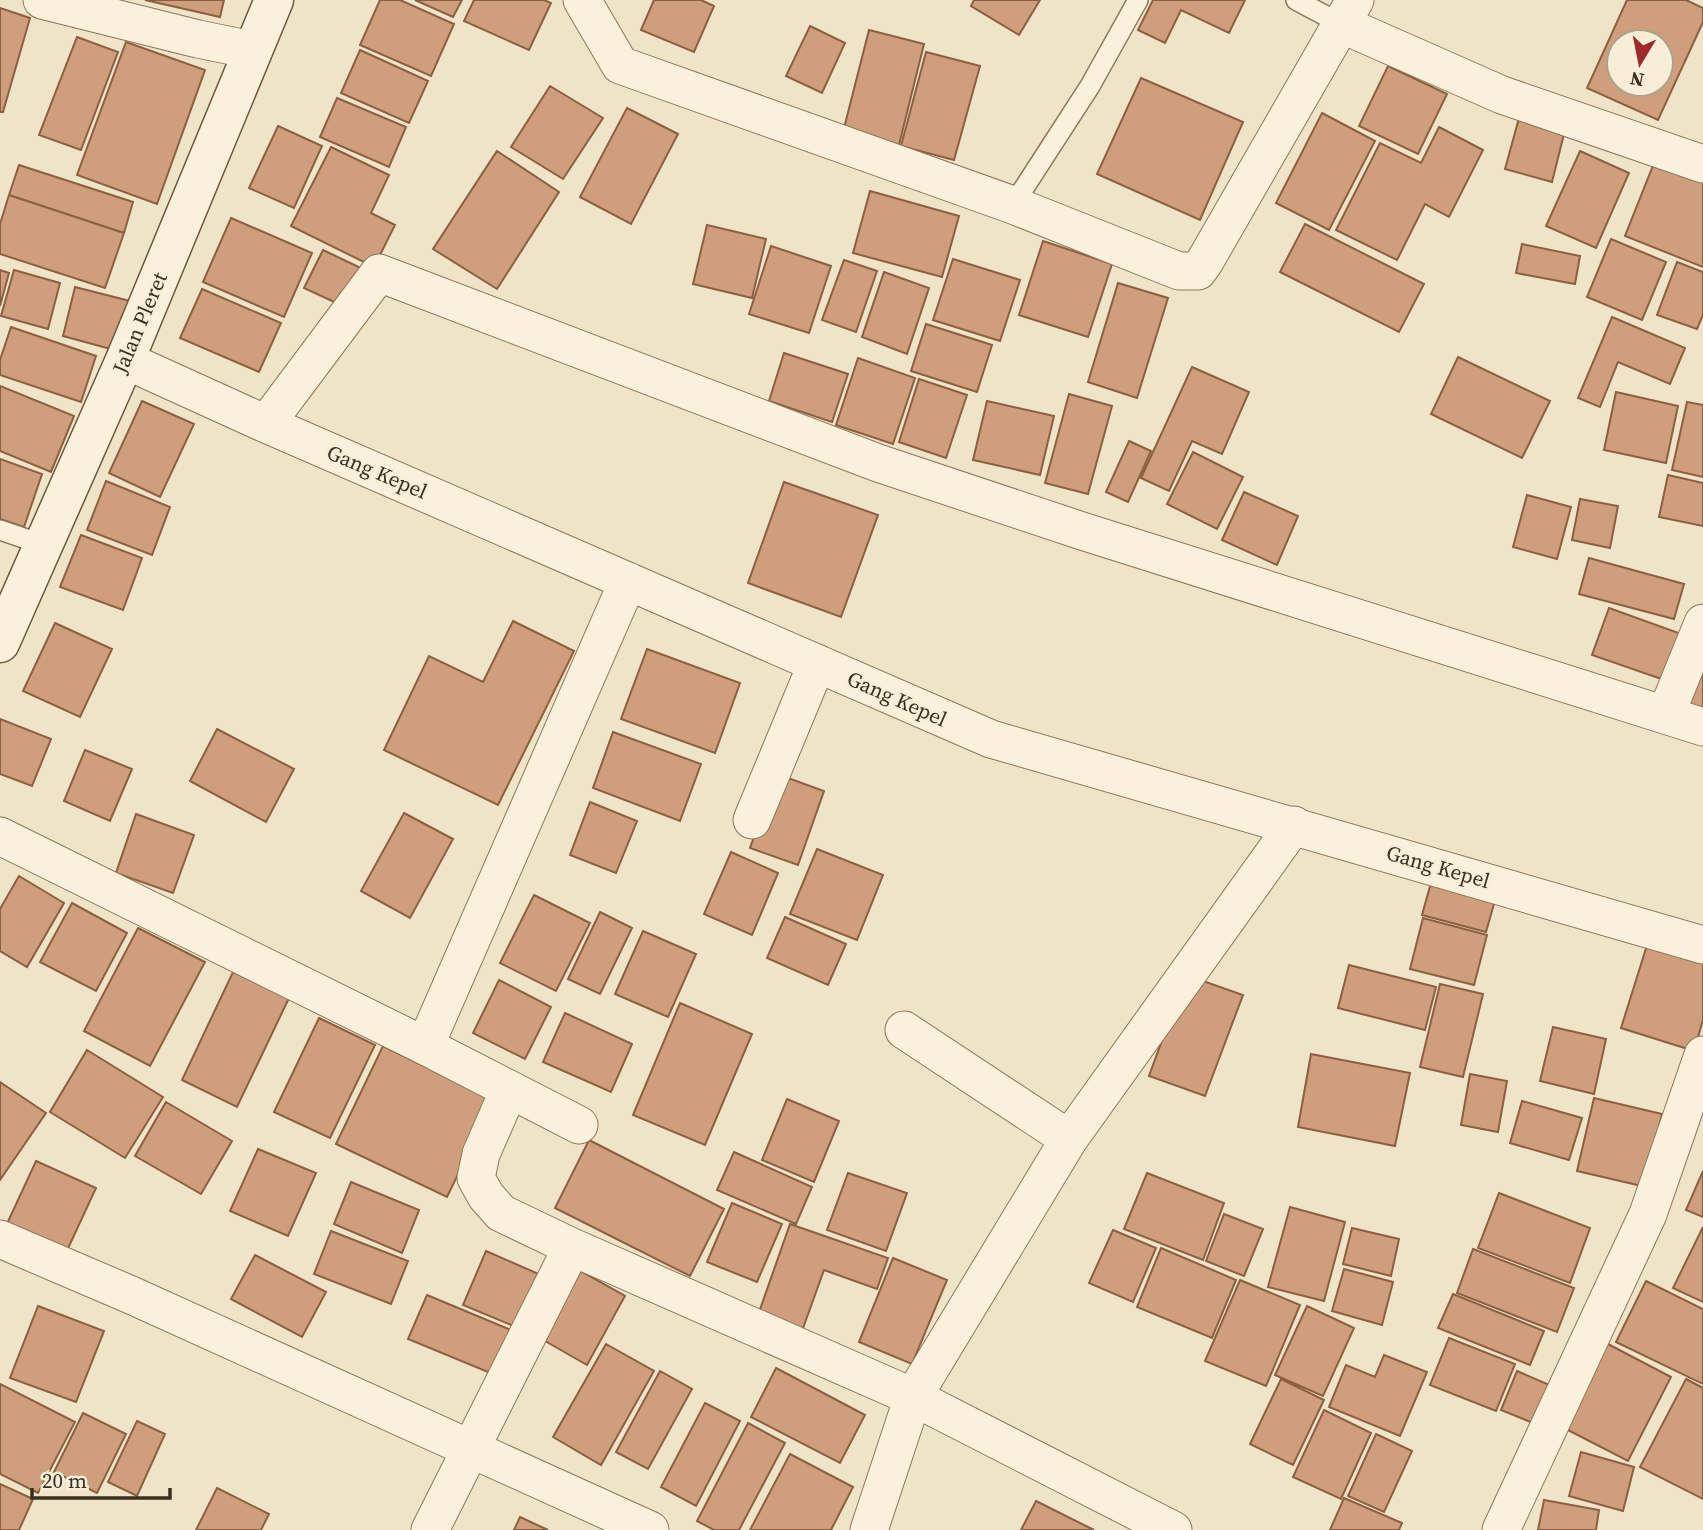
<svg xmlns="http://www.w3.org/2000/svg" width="1703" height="1530" viewBox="0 0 1703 1530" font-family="'Source Serif 4',serif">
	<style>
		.building { fill: #cf9f7d; stroke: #8d5f41; stroke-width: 2; fill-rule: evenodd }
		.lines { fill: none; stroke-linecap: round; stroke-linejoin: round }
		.lane-casing { stroke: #8d765c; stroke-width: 22 }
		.street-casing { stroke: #8d765c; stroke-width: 39 }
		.secondary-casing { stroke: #6f573f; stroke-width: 41 }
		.lane { stroke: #faf1dc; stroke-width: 19 }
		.street { stroke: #faf1dc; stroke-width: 37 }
		.secondary { stroke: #faf1dc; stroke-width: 38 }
		.labels { text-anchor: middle; stroke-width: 5; stroke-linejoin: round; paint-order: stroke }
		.street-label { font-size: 21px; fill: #3d2e20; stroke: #f7eed8 }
	</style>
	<rect width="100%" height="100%" fill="#f0e4c8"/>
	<!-- building -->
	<path class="building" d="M145,0h79l-4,17z
		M380,0h20l54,24 -23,52 -71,-31z
		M415,0h47l-9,17z
		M474,0h70l7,3 -22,47 -65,-29z
		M654,0h47l13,6 -20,46 -53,-22z
		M974,0h66l-21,35 -48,-29z
		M1153,0h92l-16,33 -48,-23 -16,33 -27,-13z
		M1627,0h59l17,8v14l-45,98 -71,-32zM1619,42h42v42h-42z
		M0,8l30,10 -27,94h-3z
		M810,26l35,17 -23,50 -36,-17z
		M869,30l55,14 -26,105 -56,-13z
		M77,37l41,15 -37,98 -42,-15z
		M126,42l79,28 -48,134 -80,-29z
		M360,50l68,31 -19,42 -68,-30z
		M926,52l54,14 -26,94 -53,-14z
		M1388,66l59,28 -29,60 -59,-28z
		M1141,78l102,44 -43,98 -103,-46z
		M550,86l53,32 -40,61 -52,-32z
		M337,98l69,29 -17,40 -69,-30z
		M627,108l51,26 -47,90 -51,-27z
		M1322,113l53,28 -46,89 -53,-27z
		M1519,118l46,12 -13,52 -47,-13z
		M278,126l44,20 -28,62 -45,-20z
		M1439,127l44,23 -34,67 -24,-13 -28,56 -61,-30 44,-87 41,20z
		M331,147l58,28 -18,38 24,12 -21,42 -83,-41z
		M497,151l62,41 -62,97 -64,-40z
		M1580,151l49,22 -33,75 -50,-22z
		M1656,158l47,18v91l-78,-31z
		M19,165l114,37 -9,31 -115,-38z
		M870,191l89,25 -17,61 -89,-24z
		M9,195l115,38 -19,55 -105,-34v-30z
		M231,218l81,35 -28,64 -81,-35z
		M1305,224l119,60 -25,48 -119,-60z
		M707,225l59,14 -14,59 -59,-14z
		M1611,239l55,23 -24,58 -55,-23z
		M1043,241l69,23 -24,73 -69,-22z
		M1522,244l58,12 -5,28 -59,-11z
		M771,246l60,20 -22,67 -60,-19z
		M323,250l42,20 -18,38 -43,-20z
		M953,259l67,21 -20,61 -67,-21z
		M844,260l33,11 -21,61 -34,-12z
		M1677,262l26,10v43l-6,14 -40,-14z
		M0,270l9,3 -9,33z
		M14,270l46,13 -12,46 -47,-13z
		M884,272l45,16 -22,66 -45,-17z
		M1118,283l50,15 -31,100 -49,-16z
		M75,287l55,14 -12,50 -55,-15z
		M202,289l79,34 -22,49 -79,-34z
		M1612,317l73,31 -15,36 -52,-22 -18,45 -22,-9z
		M926,324l66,21 -15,47 -66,-21z
		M11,327l85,29 -15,46 -81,-27v-15z
		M784,353l64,21 -16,48 -63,-21z
		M1458,357l92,44 -28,57 -91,-44z
		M858,358l57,20 -22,66 -57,-19z
		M1192,367l57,25 -27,62 -30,-13 -23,50 -28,-13z
		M919,379l48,16 -21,63 -47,-16z
		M0,386l74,30 -23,56 -51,-21z
		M1616,392l62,14 -12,57 -62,-13z
		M1069,394l43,12 -24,88 -43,-11z
		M142,401l52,23 -34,73 -51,-24z
		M987,401l67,15 -14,59 -67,-15z
		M1687,402l16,3v72l-31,-7z
		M1129,441l22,10 -23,51 -22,-10z
		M1193,452l50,25 -26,52 -50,-25z
		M0,459l42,15 -18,53 -24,-8z
		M1668,475l35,8v43l-44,-9z
		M106,481l64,26 -18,48 -65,-25z
		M784,482l94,33 -37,102 -93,-34z
		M1244,492l54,24 -21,49 -55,-25z
		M1527,495l44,12 -14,52 -44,-12z
		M1580,499l38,7 -8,42 -38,-8z
		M81,535l61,23 -19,52 -63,-23z
		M1589,558l95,26 -10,35 -95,-25z
		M1609,608l78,28 -17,46 -78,-27z
		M513,621l61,30 -76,154 -114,-55 45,-94 54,26z
		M55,623l57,26 -32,68 -57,-26z
		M647,649l93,34 -25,70 -94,-34z
		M1703,657v53l-19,-8z
		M0,719l51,20 -19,47 -32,-12z
		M217,729l77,40 -28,53 -76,-41z
		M613,732l88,32 -21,57 -87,-33z
		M85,750l47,19 -22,52 -46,-20z
		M777,774l47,17 -26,74 -48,-17z
		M590,802l47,19 -21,52 -46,-18z
		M404,813l49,26 -43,79 -49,-27z
		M136,814l58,21 -21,58 -57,-20z
		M817,849l66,26 -26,65 -67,-26z
		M731,852l47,21 -26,62 -48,-21z
		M19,876l45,27 -37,64 -27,-16v-42z
		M1432,879l64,18 -10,35 -64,-17z
		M534,895l56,28 -34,68 -56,-28z
		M72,903l55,30 -31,58 -56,-29z
		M600,912l32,16 -32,66 -32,-15z
		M785,917l61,27 -18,41 -61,-27z
		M1423,918l64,17 -13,50 -64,-16z
		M138,928l67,34 -55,104 -66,-35z
		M643,931l53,23 -28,63 -53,-23z
		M1648,942l55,17v61l-9,31 -73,-23z
		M1349,965l87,22 -11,43 -87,-22z
		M233,972l56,26 -52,109 -55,-27z
		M1186,975l57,20 -38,101 -56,-20z
		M499,980l52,27 -26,52 -52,-26z
		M1440,984l43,10 -20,83 -43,-10z
		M680,1003l72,31 -47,111 -72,-30z
		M565,1013l67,31 -21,48 -68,-30z
		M319,1018l56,27 -45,93 -56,-26z
		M1553,1027l53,12 -12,55 -54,-13z
		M383,1046l111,54 -47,97 -111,-53z
		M87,1050l76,47 -38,61 -75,-46z
		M1311,1054l99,19 -15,73 -97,-19z
		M1470,1074l37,7 -9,51 -37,-7z
		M0,1082l46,31 -46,67z
		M1594,1098l68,16 -16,73 -69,-16z
		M787,1099l52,22 -25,61 -52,-22z
		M1522,1101l60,17 -13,42 -59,-17z
		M166,1102l66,39 -31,53 -66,-38z
		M589,1140l135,69 -34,67 -135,-68z
		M258,1149l58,24 -28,63 -58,-25z
		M734,1152l78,35 -16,37 -79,-34z
		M36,1161l60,27 -31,67 -60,-27z
		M1703,1171v46l-17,-7z
		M848,1173l59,20 -21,58 -59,-21z
		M1147,1173l77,30 -21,57 -79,-31z
		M351,1182l68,28 -17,43 -68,-29z
		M1499,1193l91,35 -20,55 -92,-35z
		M732,1203l50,21 -25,58 -50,-20z
		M1290,1207l55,15 -21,79 -56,-14z
		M1224,1214l39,15 -19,47 -38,-15z
		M790,1224l98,34 -11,31 -53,-19 -22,61 -44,-16z
		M1703,1227v75l-30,-14z
		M1352,1228l47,11 -8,37 -48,-12z
		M1113,1230l43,18 -23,54 -44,-19z
		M331,1231l77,30 -17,43 -77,-30z
		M1161,1248l75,32 -24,58 -75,-31z
		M1473,1249l101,39 -17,44 -100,-39z
		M486,1251l64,28 -22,53 -65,-27z
		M255,1255l71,37 -24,45 -71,-38z
		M893,1258l54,22 -35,84 -53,-22z
		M577,1269l48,27 -38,69 -49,-28z
		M1344,1269l49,13 -11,43 -50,-14z
		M1240,1280l60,25 -34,81 -61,-25z
		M1646,1281l57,28v75l-87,-42z
		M1453,1294l91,37 -14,34 -92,-37z
		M427,1295l91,38 -18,44 -92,-38z
		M38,1306l66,25 -28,71 -66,-24z
		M1307,1306l47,22 -31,68 -48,-21z
		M1449,1338l66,26 -19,47 -66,-26z
		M1606,1343l65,34 -43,84 -66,-34z
		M606,1344l48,27 -53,94 -48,-28z
		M1384,1355l43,17 -27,64 -71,-29 17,-42 29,12z
		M776,1368l89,47 -25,48 -89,-46z
		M660,1371l32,18 -44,80 -32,-17z
		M1517,1371l37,16 -16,38 -37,-15z
		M1281,1379l43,21 -31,65 -43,-21z
		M1686,1379l17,9v111l-63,-32z
		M0,1384l75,38 -37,71 -38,-19z
		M705,1403l35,18 -44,85 -35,-19z
		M1324,1410l47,23 -30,66 -48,-22z
		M83,1413l43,21 -29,59 -43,-21z
		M137,1421l28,13 -28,62 -29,-14z
		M748,1423l37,20 -46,87h-25l-17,-9z
		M1376,1434l36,17 -28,61 -36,-16z
		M1581,1452l53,15 -11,44 -54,-15z
		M790,1454l63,33 -22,43h-81z
		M0,1484l33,15 -14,31h-19z
		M217,1488l52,26 -8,16h-65z
		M1344,1498l58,25 -3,7h-69z
		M1544,1500l55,10 -3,20h-58z
		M1036,1501l58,29h-73z
		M520,1517l28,13h-34z"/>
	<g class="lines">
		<defs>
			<path id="lane" d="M1296,0l45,24
				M1013,205l77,-119 48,-86
				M0,530l44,15"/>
			<path id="street" d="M42,0l156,39 54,11
				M582,0l38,65 393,140 166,66h19l7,-10 150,-261
				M1341,24l161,71 201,69
				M125,360l141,64 725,315 712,206
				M266,424l113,-151 499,190 204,68 621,196
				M1666,714l37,-91
				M752,820l65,-157
				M0,836l425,210 154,79
				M904,1030l165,109
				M425,1046l203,-465
				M509,1090l-28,64 -5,24 10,18 15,17 71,34 341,150 260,133
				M0,1239l131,56 519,235
				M430,1530l142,-283
				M869,1530l44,-133 156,-258 225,-314
				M1501,1530l147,-316 55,-159"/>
			<path id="secondary" d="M0,643l125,-283 149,-360"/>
		</defs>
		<!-- lane casing -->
		<use href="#lane" class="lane-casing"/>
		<!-- street casing -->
		<use href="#street" class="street-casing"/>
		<!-- secondary casing -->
		<use href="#secondary" class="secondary-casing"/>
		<!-- lane -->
		<use href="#lane" class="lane"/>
		<!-- street -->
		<use href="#street" class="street"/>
		<!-- secondary -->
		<use href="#secondary" class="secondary"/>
	</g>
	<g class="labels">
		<!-- street labels -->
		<g class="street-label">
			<text transform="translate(140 323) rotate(-67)" y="7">Jalan Pleret</text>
			<text transform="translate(377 472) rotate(23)" y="7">Gang Kepel</text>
			<text transform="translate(897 699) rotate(24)" y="7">Gang Kepel</text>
			<text transform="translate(1438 867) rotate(16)" y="7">Gang Kepel</text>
		</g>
	</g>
	<!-- north arrow -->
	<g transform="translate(1640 63) rotate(190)"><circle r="33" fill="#f7eed8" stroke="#ada18e" stroke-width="2"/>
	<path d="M0-5L12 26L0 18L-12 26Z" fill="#9e2a2b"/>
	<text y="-10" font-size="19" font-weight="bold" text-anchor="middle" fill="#3d2e20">N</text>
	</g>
	<!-- scale -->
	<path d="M32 1488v10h138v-10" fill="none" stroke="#3d2e20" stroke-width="3.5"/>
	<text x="42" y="1488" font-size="21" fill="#3d2e20" stroke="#f7eed8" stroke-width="5" paint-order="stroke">20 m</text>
</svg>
